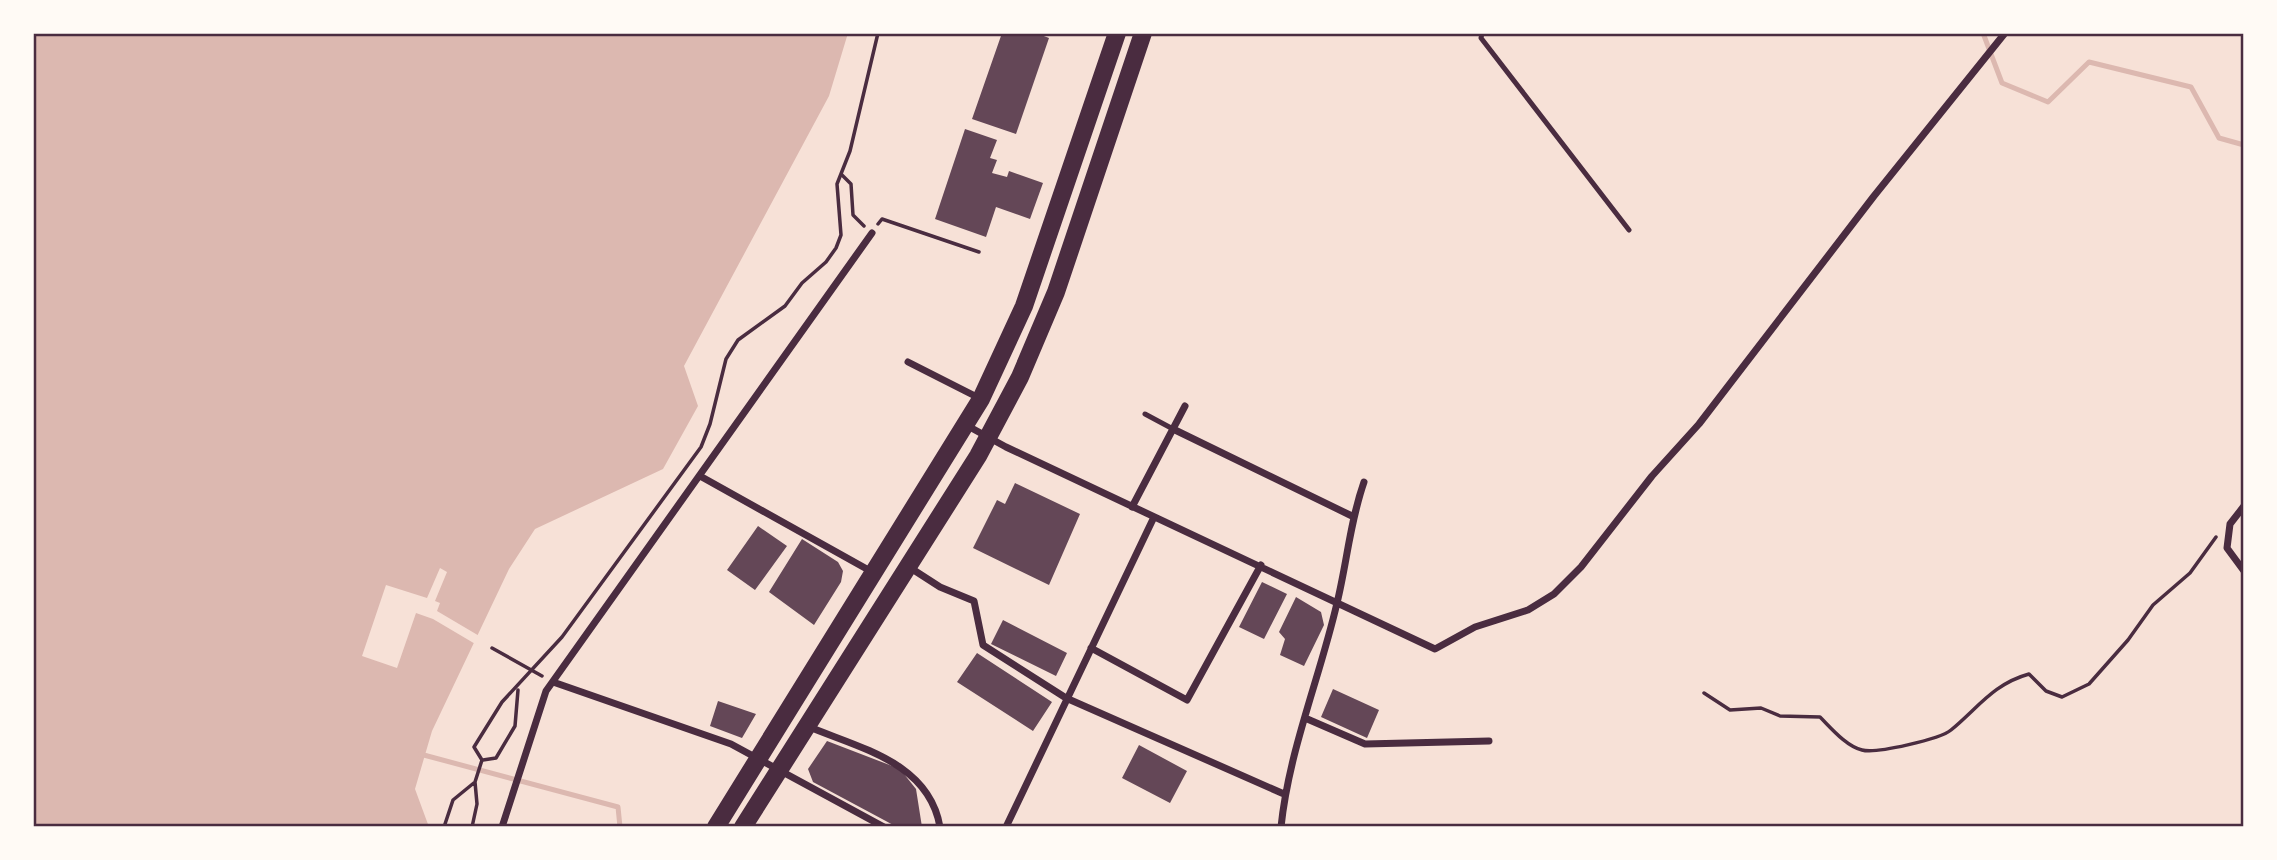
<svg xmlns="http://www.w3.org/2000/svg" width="2277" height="860" viewBox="0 0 2277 860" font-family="Cabin,sans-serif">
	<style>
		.water { fill: #dcb8b0 }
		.pier { fill: #f7e1d7 }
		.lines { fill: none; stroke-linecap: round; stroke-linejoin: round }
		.stream { stroke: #dcb8b0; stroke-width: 5 }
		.building { fill: #644757 }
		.path { stroke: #4a2c40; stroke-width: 3.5 }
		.service { stroke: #4a2c40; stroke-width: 5 }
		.minor { stroke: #4a2c40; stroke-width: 7 }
		.primary { stroke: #4a2c40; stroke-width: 18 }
		.neatline { fill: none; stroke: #4a2c40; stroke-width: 2.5 }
	</style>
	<rect width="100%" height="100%" fill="#f7e1d7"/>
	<!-- water -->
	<path class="water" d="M33,33h815l-19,63 -145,270 14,40 -35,63 -128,60 -26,40 -77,162 -17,58 14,38h-396z"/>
	<!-- pier -->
	<path class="pier" d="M440,568l7,4 -12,29 5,2 -3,8 44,26 -4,8 -44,-26 -17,-6 -19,55 -35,-12 24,-71 41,13z"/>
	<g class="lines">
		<!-- stream -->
		<path class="stream" d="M1983,33l19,50 46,19 41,-40 102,25 28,51 25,7
			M420,754l198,53 2,20"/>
	</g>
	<!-- building -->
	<path class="building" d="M1002,33h34l13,5 -33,96 -44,-15z
		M965,129l32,11 -7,18 7,2 -5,13 15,4 2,-6 34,12 -13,36 -34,-12 -10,30 -51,-18z
		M1015,483l65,31 -31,71 -76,-37 24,-48 8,4z
		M758,526l29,20 -32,44 -28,-20z
		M802,539l36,23 5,9 -2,11 -27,43 -45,-33z
		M1262,582l25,12 -23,45 -25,-12z
		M1296,597l25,15 3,13 -20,41 -24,-11 5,-16 -6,-7z
		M1003,620l64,33 -11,23 -65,-32z
		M977,653l75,49 -19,29 -76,-49z
		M1333,689l46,21 -12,28 -46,-21z
		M718,701l38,13 -14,24 -32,-12z
		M827,741l73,28 16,20 6,38h-25l-84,-45 -5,-13z
		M1139,745l48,26 -17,32 -48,-25z"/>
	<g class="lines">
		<!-- path -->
		<path class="path" d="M841,174l10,10 2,31 11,11
			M878,224l4,-5 97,33
			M492,648l50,28
			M1704,693l26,17 31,-2 19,8 40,1c11,11 26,29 42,33 14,4 78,-11 89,-20 27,-22 42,-46 78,-56l17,17 16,6 27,-13 39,-44 25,-35 37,-32 26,-36
			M482,760l-8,-13 28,-45 60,-65 139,-190 9,-23 16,-65 12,-19 47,-34 17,-23 24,-21 10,-14 5,-13 -4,-51 13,-33 28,-118
			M483,760l13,-2 19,-32 3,-36
			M444,827l9,-27 22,-18 7,-22
			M472,827l5,-23 -2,-22"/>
		<!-- service -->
		<path class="service" d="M1482,33l-1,5 148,192
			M1145,414l28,15"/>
		<!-- minor -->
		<path class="minor" d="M908,362l71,36
			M966,425l40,22 429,202 40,-22 53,-17 26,-16 27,-27 71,-91 47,-52 175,-228 131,-163
			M1173,429l179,87
			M700,476l174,97
			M2244,506l-14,18 -3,24 17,23
			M1132,507l53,-101
			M909,567l31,20 34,14 9,44 83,53 218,96
			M1091,648l96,52 74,-135
			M553,682l178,62 153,83
			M1305,718l60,26 124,-3
			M807,726c52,22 122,36 133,101
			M502,827l44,-136 326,-458
			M1006,827l148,-310
			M1281,827c8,-77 39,-150 56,-224 10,-41 13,-81 27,-121"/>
		<!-- primary -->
		<path class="primary" d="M716,827l265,-428 43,-93 93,-273
			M743,827l235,-371 42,-79 36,-85 87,-259"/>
	</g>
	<!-- border -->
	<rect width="2277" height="860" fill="none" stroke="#fffaf5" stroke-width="70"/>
	<rect x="35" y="35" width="2207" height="790" class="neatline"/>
</svg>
